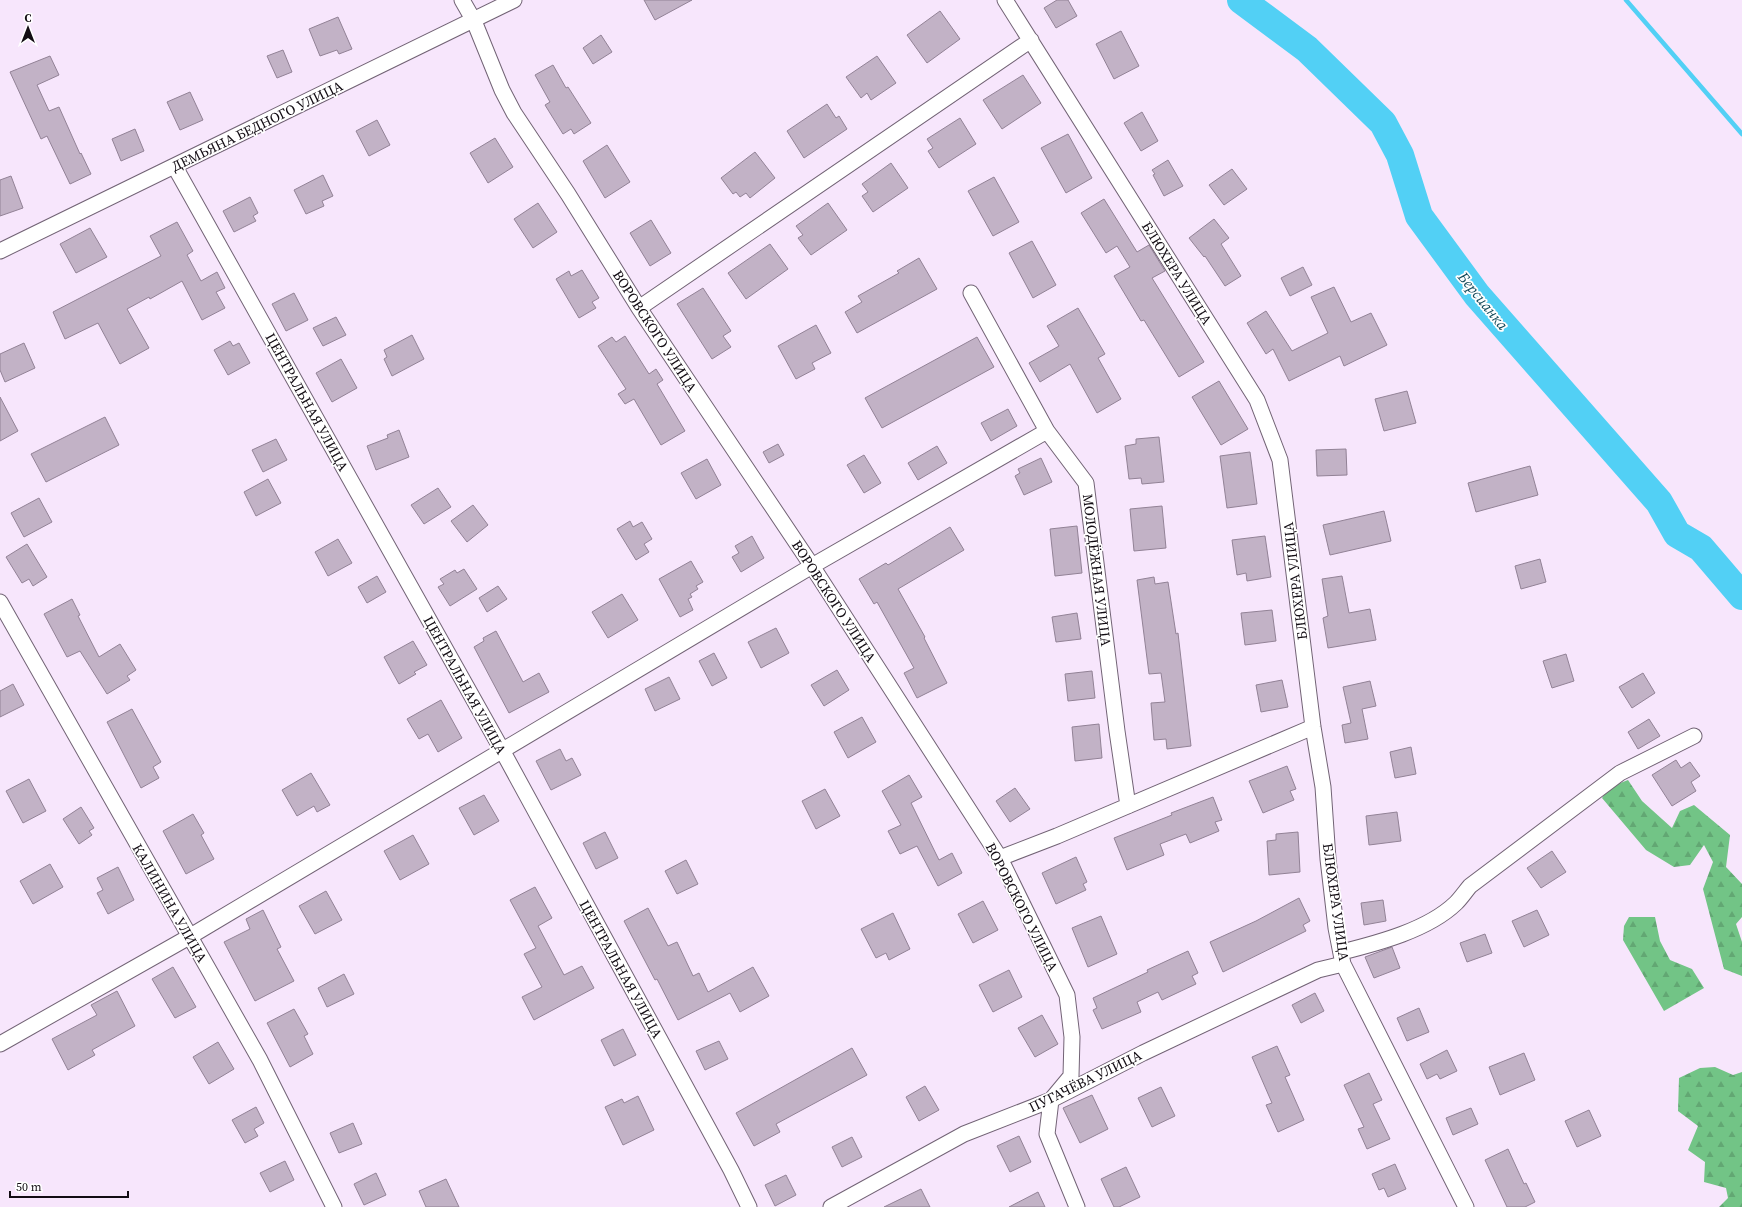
<svg xmlns="http://www.w3.org/2000/svg" width="1742" height="1207" viewBox="0 0 1742 1207" font-family="'Source Serif 4',serif">
	<style>
		.forest { fill: url(#forest-firs) }
		.lines { fill: none; stroke-linecap: round; stroke-linejoin: round }
		.stream { stroke: #52d0f5; stroke-width: 4.5 }
		.river { stroke: #52d0f5; stroke-width: 28 }
		.building { fill: #c2b2c6; stroke: #928296 }
		.street-casing { stroke: #726375; stroke-width: 17 }
		.street { stroke: #fff; stroke-width: 15 }
		.labels { text-anchor: middle; stroke-width: 3.5; stroke-linejoin: round; paint-order: stroke }
		.street-label { font-size: 14px; fill: #120c13; stroke: #fff }
		.water-label { font-size: 15px; font-style: italic; fill: #154b5b; stroke: #fff }
	</style>
	<defs>
		<pattern id="forest-firs" width="22" height="20" patternUnits="userSpaceOnUse"><rect width="22" height="20" fill="#72c486"/><path d="M5 1l3.5 6h-7zM16 11l3.5 6h-7z" fill="#62a773"/></pattern>
	</defs>
	<rect width="100%" height="100%" fill="#f7e6fc"/>
	<!-- forest -->
	<path class="forest" d="M1628,780l14,21 30,27 8,-17 14,-6 36,30 -4,32 16,17v33l-6,7 6,18v34l-18,-7 -21,-80 10,-27 -9,-17 -14,20 -16,2 -28,-17 -44,-52 8,-11z
		M1629,917h26l5,24 10,19 22,9 12,19 -40,23 -41,-71 1,-14z
		M1715,1067l18,8 9,-3v135h-23l9,-9 -2,-10 -22,-6 1,-20 -17,-12 10,-24 -20,-15 1,-33 21,-10z"/>
	<g class="lines">
		<!-- stream -->
		<path class="stream" d="M1626,0l116,134"/>
		<!-- river -->
		<path class="river" d="M1241,0l66,49 76,74 17,32 19,61 58,79 182,207 18,32 24,14 41,48"/>
	</g>
	<!-- building -->
	<path class="building" d="M644,0h48l-37,20z
		M1057,0h11l9,16 -21,12 -12,-20z
		M940,11l20,28 -33,24 -20,-28z
		M338,17l14,32 -13,5 -2,-4 -17,6 -11,-27z
		M1121,31l18,35 -25,13 -18,-35z
		M601,35l11,17 -19,12 -10,-16z
		M283,50l9,22 -15,6 -10,-22z
		M50,56l9,19 -22,10 12,26 10,-4 21,47 1,-1 10,21 -21,10 -23,-48 -6,3 -31,-67z
		M877,56l19,27 -25,17 -4,-7 -6,5 -15,-21z
		M553,65l13,23 2,-1 23,36 -17,11 -3,-5 -8,5 -18,-29 5,-3 -15,-27z
		M1023,75l18,28 -39,26 -19,-29z
		M190,92l13,28 -23,10 -13,-28z
		M827,104l9,14 3,-2 8,13 -43,29 -17,-27z
		M1142,112l16,29 -17,10 -17,-28z
		M960,118l16,26 -37,24 -11,-17 5,-3 -6,-9z
		M377,120l13,25 -21,11 -13,-25z
		M135,129l9,22 -23,10 -9,-22z
		M1068,134l24,44 -26,15 -25,-45z
		M495,138l18,29 -25,16 -18,-30z
		M607,145l23,37 -25,16 -22,-37z
		M755,152l20,26 -25,20 -4,-5 -6,4 -4,-5 -3,2 -12,-16z
		M1168,160l15,26 -19,10 -11,-21 2,-1 -3,-4z
		M891,163l17,25 -35,24 -11,-16 6,-4 -6,-8z
		M1232,169l15,20 -23,16 -15,-20z
		M323,175l10,21 -11,5 2,5 -18,8 -12,-24z
		M11,176l12,32 -23,8v-36z
		M994,177l25,45 -26,14 -25,-45z
		M250,197l8,16 -5,3 3,5 -22,11 -11,-21z
		M1104,199l33,53 12,-7 16,26 -13,7 52,84 -25,15 -35,-57 -3,1 -27,-45 16,-9 -13,-21 -11,7 -25,-40z
		M538,203l19,29 -24,16 -19,-29z
		M828,203l19,27 -36,25 -13,-17 5,-3 -7,-9z
		M1214,219l15,19 -8,6 20,32 -16,10 -20,-30 -1,1 -15,-19z
		M651,220l20,33 -21,13 -20,-33z
		M177,222l16,29 -6,4 14,26 16,-9 8,16 -9,4 9,16 -23,12 -20,-39 -32,18 -1,-2 -22,12 22,39 -29,16 -22,-41 -33,16 -12,-27 108,-56 -11,-20z
		M90,228l17,29 -31,16 -16,-29z
		M1032,241l24,44 -23,13 -24,-45z
		M770,244l18,25 -42,30 -18,-26z
		M919,258l18,31 -80,44 -12,-21 17,-10 -4,-6 41,-23 -2,-2z
		M1303,267l9,18 -22,11 -9,-18z
		M582,270l17,28 -7,4 4,6 -17,10 -23,-39 13,-8 2,5z
		M1334,287l17,35 20,-9 16,32 -43,21 -4,-10 -51,25 -16,-32 -7,5 -19,-31 19,-12 26,40 36,-18 -17,-36z
		M703,288l28,43 -8,5 8,11 -19,12 -35,-55z
		M294,293l14,27 -22,11 -14,-27z
		M1078,308l27,46 -7,4 23,41 -24,14 -27,-49 -30,18 -11,-19 30,-17 -12,-20z
		M336,317l10,18 -23,11 -10,-18z
		M816,325l15,28 -19,10 3,6 -19,10 -18,-33z
		M412,335l12,24 -32,17 -8,-17 3,-2 -3,-7z
		M625,336l24,38 7,-5 7,11 -6,4 28,47 -24,14 -27,-46 -9,5 -7,-10 8,-5 -28,-43 14,-9 4,5z
		M977,337l17,30 -112,61 -17,-30z
		M230,341l3,5 6,-3 11,20 -22,12 -14,-25z
		M24,343l11,25 -30,14 -5,-12v-16z
		M341,359l16,29 -25,14 -16,-29z
		M1219,381l29,48 -27,16 -29,-48z
		M1407,391l9,32 -32,8 -9,-32z
		M0,397l18,34 -18,10z
		M1008,409l9,17 -26,15 -10,-18z
		M105,417l14,28 -73,37 -15,-28z
		M399,430l10,27 -33,13 -9,-24 21,-8 -1,-3z
		M1159,437l5,45 -22,2 -1,-6 -12,1 -4,-33 11,-2v-5z
		M276,439l11,21 -24,12 -11,-22z
		M778,444l6,11 -15,8 -6,-11z
		M937,446l10,17 -29,17 -10,-17z
		M1346,449l1,26 -30,1 -1,-26z
		M1250,452l7,52 -30,4 -7,-52z
		M864,455l17,28 -17,10 -17,-28z
		M1041,458l11,24 -28,13 -9,-19 5,-3 -2,-4z
		M707,459l14,26 -25,14 -15,-26z
		M1530,466l8,29 -62,17 -8,-29z
		M268,479l13,24 -25,13 -12,-24z
		M438,488l13,19 -27,17 -13,-19z
		M39,498l13,24 -28,15 -13,-24z
		M473,505l15,20 -21,17 -16,-21z
		M1162,506l4,42 -32,3 -4,-42z
		M1384,511l7,30 -61,14 -7,-30z
		M630,521l3,6 9,-5 10,17 -8,5 5,8 -13,8 -19,-31z
		M1077,526l5,47 -27,3 -5,-47z
		M950,527l14,23 -66,39 27,48 -1,1 23,45 -30,15 -13,-25 10,-5 -37,-66 -3,2 -15,-25 27,-16 2,2z
		M752,536l12,22 -23,14 -9,-15 7,-4 -4,-7z
		M1265,536l6,41 -24,4 -1,-8 -9,2 -5,-35z
		M338,539l14,24 -24,13 -13,-24z
		M27,544l20,33 -14,9 -4,-7 -7,4 -16,-26z
		M1540,559l6,23 -25,7 -6,-23z
		M691,561l12,21 -7,4 2,3 -8,5 2,3 -4,2 5,11 -13,7 -21,-38z
		M464,569l13,20 -27,17 -12,-19 6,-3 -4,-5 15,-9 2,3z
		M377,576l9,16 -19,11 -9,-16z
		M1342,576l7,37 21,-4 6,31 -48,8 -5,-30 5,-2 -6,-37z
		M1154,577l1,7 13,-2 8,52 2,-1 13,113 -24,3 -1,-10 -12,1 -3,-37 14,-1 -4,-29 -12,1 -12,-94z
		M498,586l9,13 -20,13 -8,-14z
		M622,594l16,26 -30,18 -16,-26z
		M72,599l8,16 -2,1 21,41 21,-13 16,26 -9,6 3,4 -23,14 -27,-43 -13,6 -23,-43z
		M1272,610l4,31 -31,4 -4,-32z
		M1077,613l4,26 -25,3 -4,-25z
		M776,628l13,25 -28,15 -13,-26z
		M496,631l27,51 16,-9 10,19 -40,21 -35,-66 10,-6 -1,-3z
		M413,641l14,24 -13,7 2,2 -17,10 -15,-27z
		M714,653l13,25 -15,8 -13,-25z
		M1566,654l8,27 -22,7 -9,-27z
		M837,670l12,20 -25,16 -13,-21z
		M1092,671l3,27 -27,3 -3,-27z
		M1643,673l12,20 -23,15 -13,-21z
		M669,677l11,22 -25,12 -10,-22z
		M1282,680l6,27 -27,5 -5,-27z
		M1370,681l6,25 -14,3 6,30 -23,4 -3,-18 9,-2 -8,-36z
		M13,684l11,21 -24,12v-26z
		M441,700l21,38 -24,14 -10,-18 -9,5 -12,-20z
		M132,709l29,53 -8,5 6,11 -18,10 -34,-66z
		M862,717l14,25 -28,16 -14,-26z
		M1649,719l11,17 -22,13 -10,-17z
		M1099,724l3,34 -27,3 -3,-34z
		M1411,747l5,27 -21,4 -5,-26z
		M560,749l6,12 6,-3 9,17 -30,15 -15,-29z
		M1676,760l5,8 9,-6 10,14 -9,6 5,9 -24,15 -20,-31z
		M1287,766l9,23 -6,2 4,9 -31,13 -14,-32z
		M311,773l19,32 -13,7 -3,-6 -17,10 -15,-26z
		M909,775l13,22 -11,6 28,57 13,-7 10,20 -24,13 -21,-40 -17,8 -12,-23 13,-6 -19,-34z
		M29,779l17,32 -23,12 -17,-32z
		M1015,788l15,21 -20,13 -14,-21z
		M825,789l15,27 -24,13 -14,-28z
		M484,795l15,26 -25,14 -15,-27z
		M1213,797l9,23 -7,2 4,9 -29,12 -4,-9 -26,10 4,11 -37,15 -13,-32 58,-23 -1,-2z
		M81,807l13,21 -5,3 3,4 -13,9 -16,-25z
		M1397,812l4,29 -32,4 -3,-29z
		M193,814l11,19 -3,2 13,24 -28,15 -23,-43z
		M605,832l13,26 -22,11 -13,-26z
		M1298,832l2,40 -31,3 -2,-34 9,-1v-6z
		M413,835l16,29 -29,16 -16,-29z
		M1552,851l14,21 -25,16 -14,-20z
		M1076,857l11,25 -4,2 3,6 -30,14 -14,-31z
		M686,860l12,24 -21,10 -12,-23z
		M50,864l13,23 -30,17 -13,-23z
		M118,867l16,33 -26,14 -11,-21 6,-3 -6,-12z
		M535,887l17,31 -14,8 26,49 18,-9 12,22 -60,32 -12,-23 20,-10 -18,-33 12,-6 -26,-48z
		M326,891l16,29 -27,14 -16,-28z
		M1299,898l11,23 -7,4 3,6 -83,41 -13,-30 46,-21z
		M1383,900l3,21 -22,4 -3,-22z
		M983,901l15,29 -25,13 -15,-29z
		M648,908l20,38 9,-4 16,34 6,-3 9,19 45,-25 16,29 -29,16 -10,-19 -52,27 -21,-41 -2,1 -31,-59z
		M263,910l18,37 -4,2 17,32 -39,20 -31,-59 26,-13 -4,-10z
		M1537,910l12,25 -25,12 -12,-26z
		M893,913l17,36 -21,11 -3,-7 -10,5 -15,-29z
		M1101,916l16,38 -29,13 -16,-39z
		M1485,934l7,19 -25,9 -7,-19z
		M1392,947l8,21 -26,10 -9,-21z
		M1188,951l10,22 -6,3 4,8 -34,16 -4,-8 -21,10 4,10 -39,17 -9,-19 4,-2 -4,-10 55,-26 -1,-2z
		M173,967l23,40 -21,11 -23,-39z
		M1009,970l13,27 -29,15 -14,-27z
		M344,974l10,20 -27,13 -9,-19z
		M117,991l18,35 -43,24 3,5 -27,15 -16,-31 45,-24 -6,-10z
		M1315,993l9,18 -23,12 -9,-18z
		M1419,1008l10,24 -22,9 -10,-23z
		M294,1009l14,25 -4,2 9,18 -23,13 -23,-44z
		M1042,1015l16,29 -23,13 -17,-29z
		M623,1029l13,26 -22,11 -13,-26z
		M719,1041l9,18 -23,11 -9,-19z
		M218,1042l16,27 -25,15 -16,-27z
		M1277,1046l13,29 -5,2 19,43 -26,12 -12,-27 6,-2 -20,-46z
		M852,1048l15,27 -91,49 4,8 -26,14 -18,-33z
		M1447,1050l10,21 -17,8 -3,-5 -10,5 -7,-15z
		M1524,1053l11,27 -35,15 -11,-28z
		M1369,1073l13,27 -9,4 17,35 -23,10 -9,-20 6,-2 -20,-42z
		M925,1086l14,24 -20,11 -13,-24z
		M1161,1087l14,29 -23,11 -14,-29z
		M1092,1095l16,34 -28,14 -17,-35z
		M638,1096l16,34 -31,15 -18,-38 17,-8 2,4z
		M256,1107l8,16 -10,6 4,7 -13,7 -13,-23z
		M1471,1108l7,16 -25,11 -7,-17z
		M1589,1110l12,26 -24,11 -12,-26z
		M353,1123l9,21 -23,9 -9,-20z
		M1019,1136l12,26 -21,10 -13,-26z
		M852,1137l10,20 -20,10 -10,-20z
		M1508,1149l16,35 2,-1 9,19 -10,5h-18l-22,-47z
		M285,1161l9,19 -24,12 -10,-19z
		M1395,1164l11,25 -18,8 -4,-9 -5,2 -7,-16z
		M1126,1167l14,30 -21,10h-5l-13,-28z
		M376,1173l10,22 -22,10 -10,-21z
		M786,1175l10,20 -21,11 -10,-21z
		M446,1179l13,28h-33l-7,-16z
		M921,1189l9,18h-46z
		M1038,1192l7,15h-36z"/>
	<g class="lines">
		<defs>
			<path id="street" d="M462,0l12,21 28,69 12,23 54,81 71,114 173,258 188,292 67,137 5,42 -1,39 -20,24 -4,34 30,73
				M1005,0l252,400 23,60 33,267 10,60 5,72 8,69 7,36 123,243
				M175,167l327,583 229,420 18,37
				M0,251l514,-251
				M971,293l76,138 39,52 31,248 11,75
				M639,308l392,-268
				M0,602l260,458 74,147
				M1000,858l57,-22 256,-109
				M1342,952c36,-9 86,-22 114,-49 5,-5 9,-11 14,-17l150,-113 74,-37
				M0,1044l189,-107 623,-371 235,-135
				M831,1207l133,-73 87,-34 92,-47 175,-83 25,-6"/>
		</defs>
		<!-- street casing -->
		<use href="#street" class="street-casing"/>
		<!-- street -->
		<use href="#street" class="street"/>
	</g>
	<g class="labels">
		<!-- street labels -->
		<g class="street-label">
			<text transform="translate(257 126) rotate(-26)" y="5">ДЕМЬЯНА БЕДНОГО УЛИЦА</text>
			<text transform="translate(1177 273) rotate(58)" y="5">БЛЮХЕРА УЛИЦА</text>
			<text transform="translate(655 331) rotate(57)" y="5">ВОРОВСКОГО УЛИЦА</text>
			<text transform="translate(307 402) rotate(61)" y="5">ЦЕНТРАЛЬНАЯ УЛИЦА</text>
			<text transform="translate(1097 570) rotate(83)" y="5">МОЛОДЁЖНАЯ УЛИЦА</text>
			<text transform="translate(1295 581) rotate(-97)" y="5">БЛЮХЕРА УЛИЦА</text>
			<text transform="translate(834 601) rotate(57)" y="5">ВОРОВСКОГО УЛИЦА</text>
			<text transform="translate(465 685) rotate(61)" y="5">ЦЕНТРАЛЬНАЯ УЛИЦА</text>
			<text transform="translate(1336 902) rotate(82)" y="5">БЛЮХЕРА УЛИЦА</text>
			<text transform="translate(170 903) rotate(60)" y="5">КАЛИНИНА УЛИЦА</text>
			<text transform="translate(1022 907) rotate(63)" y="5">ВОРОВСКОГО УЛИЦА</text>
			<text transform="translate(621 969) rotate(61)" y="5">ЦЕНТРАЛЬНАЯ УЛИЦА</text>
			<text transform="translate(1085 1081) rotate(-26)" y="5">ПУГАЧЁВА УЛИЦА</text>
		</g>
		<!-- water labels -->
		<g class="water-label">
			<text transform="translate(1483 301) rotate(51)" y="5">Берсианка</text>
		</g>
	</g>
	<!-- north arrow -->
	<g transform="translate(28 28)" stroke="#ffffff" stroke-width="3" paint-order="stroke">
	<path d="M0-3L7 15L0 10L-7 15Z" fill="#120c13"/>
	<text y="-6" font-size="11" font-weight="bold" text-anchor="middle" fill="#120c13">С</text>
	</g>
	<!-- scale -->
	<path d="M10 1191v6h118v-6" fill="none" stroke="#120c13" stroke-width="2"/>
	<text x="16" y="1191" font-size="12" fill="#120c13" stroke="#ffffff" stroke-width="3" paint-order="stroke">50 m</text>
</svg>
